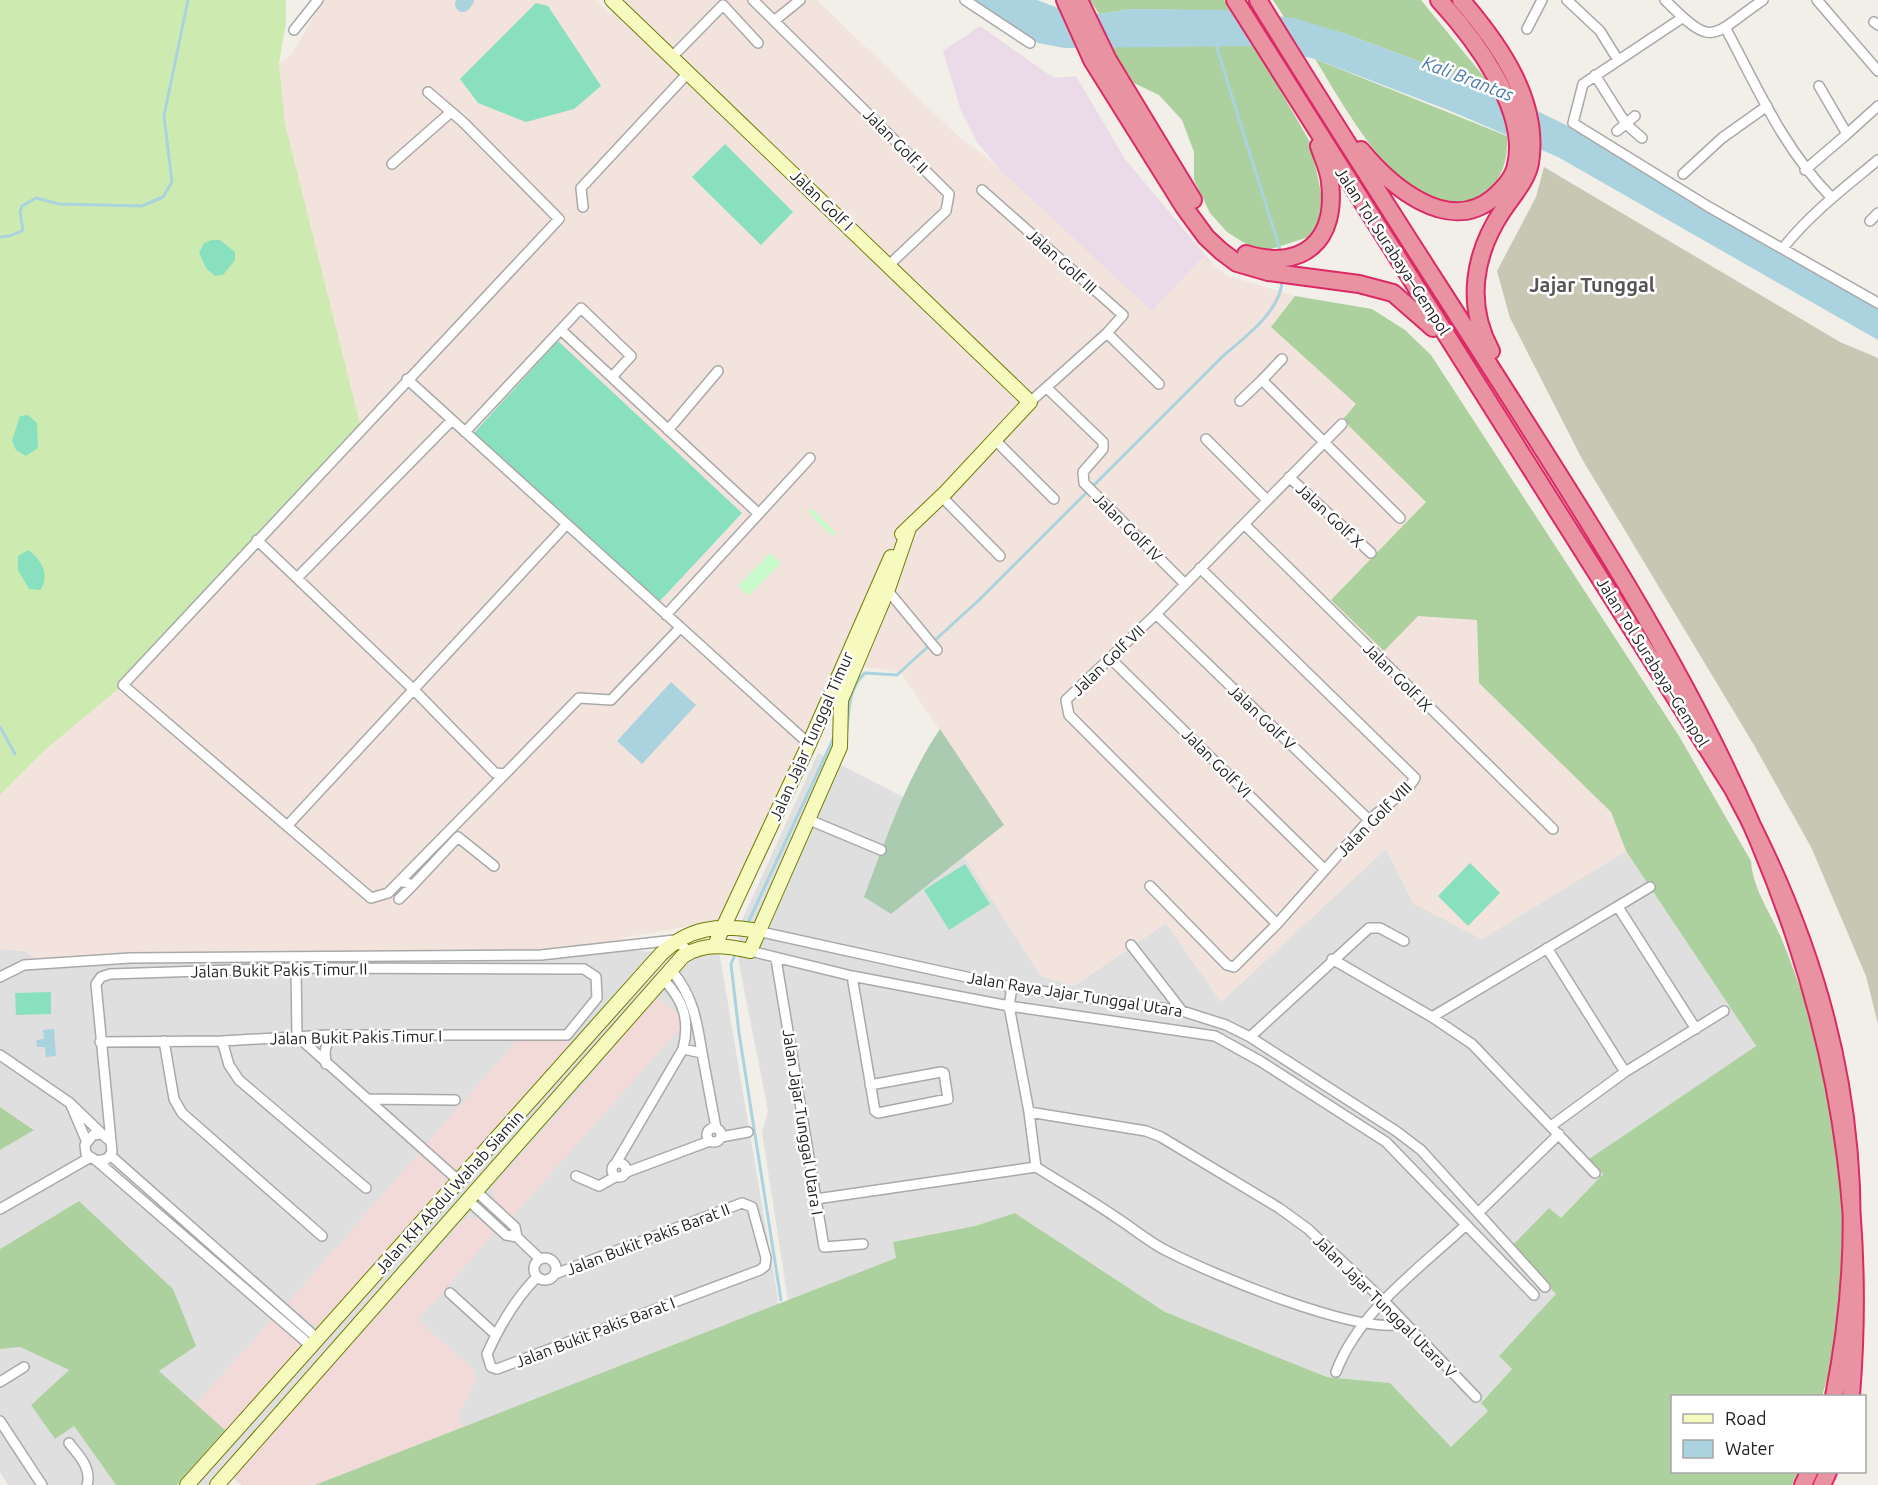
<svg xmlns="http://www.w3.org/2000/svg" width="1878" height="1485" viewBox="0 0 1878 1485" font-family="Ubuntu,sans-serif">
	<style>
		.residential { fill: #e0dfdf }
		.commercial { fill: #f2dad9 }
		.industrial { fill: #ebdbe8 }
		.military { fill: #f3e3dd }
		.construction { fill: #c7c7b4 }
		.grass { fill: #cdebb0 }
		.forest { fill: #add19e }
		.cemetery { fill: #aacbaf }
		.park { fill: #c8facc }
		.pitch { fill: #88e0be }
		.water { fill: #aad3df }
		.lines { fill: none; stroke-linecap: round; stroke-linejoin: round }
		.stream { stroke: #aad3df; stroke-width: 3 }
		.river { stroke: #aad3df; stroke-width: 16 }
		.minor-casing { stroke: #a9a9a9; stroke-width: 12 }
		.secondary-casing { stroke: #707d05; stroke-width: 16 }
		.motorway-casing { stroke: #dc2a67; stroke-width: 20 }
		.minor { stroke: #fff; stroke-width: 9 }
		.secondary { stroke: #f7fabf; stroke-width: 14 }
		.motorway { stroke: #e892a2; stroke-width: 16 }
		.labels { text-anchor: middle; stroke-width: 5; stroke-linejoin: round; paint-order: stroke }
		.street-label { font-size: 16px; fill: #222; stroke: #fff }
		.water-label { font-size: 18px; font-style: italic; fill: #4a7aab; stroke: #fff }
		.quarter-label { font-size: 20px; font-weight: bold; fill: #555; stroke: #fff }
	</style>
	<rect width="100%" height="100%" fill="#f2efe9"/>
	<!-- residential -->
	<path class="residential" d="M818,753l85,44 -38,100 26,17 73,-58 77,120 33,10 92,-63 55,79 165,-154 27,55 69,36 144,-88 130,195 -167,113 14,15 -42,44 -50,30 46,46 -58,62 13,13 -31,33 8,8 -38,38 -61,-65 -63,-6 -162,-65 -150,-99 -40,13 -82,16 3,16 -108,43 -26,-169 6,-21 -31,-158 5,-33z
		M0,949l25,2 15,12 498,-3 86,-10 72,4 23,-3 60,354 -464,180h-73l-10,-8 -7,8h-48l47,-55 -65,-59 -80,-170 -79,48v-99l34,-21 -34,-22z
		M20,1347l49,23 -38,35 43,21 42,59h-108l-8,-13v-123z"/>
	<!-- commercial -->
	<path class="commercial" d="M655,997l26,19 2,9 -171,192 -19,-17 1,-15 86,-96z
		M516,1041h57l-250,287 -11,-4 -24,-21z
		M467,1217l12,2 15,14 -76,87 56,50 1,12 -17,33 6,11 -149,59h-73l-10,-8z
		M274,1318l29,25 -4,12 -64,70 -10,5 -30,-26z"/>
	<!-- industrial -->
	<path class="industrial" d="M980,26l74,52 22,-2 49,83 87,104 -57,58 -149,-144 -29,-35 -16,-31 -18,-60z"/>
	<!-- military -->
	<path class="military" d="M323,0h272l16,14 13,-14h193l144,139 22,15 169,157 51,-54 23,18 69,21 -24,31 85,77 -6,23 76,75 -94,98 86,15 59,5 2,63 132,129 15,39 -144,88 -69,-36 -27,-54 -165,153 -55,-79 -92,63 -33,-10 -77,-120 40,-31 -103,-152 -63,-11 -118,259 -98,17 2,12 -86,10 -498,3 -15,-12 -25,-2v-154l46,-46 239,-625 -6,-61 13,-9z"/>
	<!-- construction -->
	<path class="construction" d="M1544,167l296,175 38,16v666l-12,-48 -55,-129 -57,-102 -172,-286 -72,-141 -13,-47 39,-74z"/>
	<!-- grass -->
	<path class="grass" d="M0,0h286v23l-7,40 6,61 76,304 -238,257 -77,64 -46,46z"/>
	<!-- forest -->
	<path class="forest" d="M1090,0h134l6,11 -98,-2 -33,5z
		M1273,0h148l73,89 -151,-56 -59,-16z
		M1214,45l41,1 56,98 11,54 -4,24 -9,15 -38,12h-17l-27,-17 -17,-19 -16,-33v-28l-12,-32 -23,-25 -25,-12 -24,-37z
		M1315,59l192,77c1,23 -4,46 -26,59 -72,39 -136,-89 -166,-136z
		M1295,296l77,13 33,21 26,25 248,381 72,125c2,29 20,52 31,79 10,24 18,48 27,72 40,108 49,274 13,384h-150v76h125l-5,13h-1477l581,-227 -3,-16 82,-16 40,-13 150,99 162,65 63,6 61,64 37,-36 -7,-8 31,-34 -13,-13 57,-62 -46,-46 39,-40 12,10 42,-44 -14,-15 167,-113 -130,-195 -15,-39 -132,-129 -2,-63 -59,-4 -34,35 -53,-51 95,-98 -76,-75 -6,-9 12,-14 -85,-77z
		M0,1107l34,23 -34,20z
		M79,1201l94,88 23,57 -37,25 66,59 -48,55h-61l-42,-59 -19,13 -24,-34 38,-35 -49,-23 -20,2v-100z"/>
	<!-- cemetery -->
	<path class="cemetery" d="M940,729l64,96 -113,89 -27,-17c22,-58 41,-116 76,-168z"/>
	<!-- park -->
	<path class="park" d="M811,508l25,25 -4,3 -24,-24z
		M770,553l11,10 -33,33 -10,-10z"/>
	<!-- pitch -->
	<path class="pitch" d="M536,3l12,3 53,80 -27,23 -48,13 -48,-19 -18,-24z
		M725,144l68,68 -32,33 -69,-68z
		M212,240h8l15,12v8l-12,15 -8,1 -9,-8 -7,-15 5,-10z
		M558,341l184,172 -83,89 -186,-168z
		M28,415l9,8 1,25 -12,8 -10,-6 -4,-9 8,-25z
		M28,550c13,9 23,25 12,40l-11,-1 -11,-19v-14z
		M1470,863l30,30 -32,33 -30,-30z
		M965,864l25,40 -41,26 -25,-40z
		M51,992v22l-35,1 -1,-22z"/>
	<!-- water -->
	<path class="water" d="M974,0h63l21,8 41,6 33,-5 92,1 70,8 49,15 143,53 82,40 142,86 168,93v35l-320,-183 -110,-47 -133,-51 -60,-13 -191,2 -26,-5z
		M671,682l25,23 -54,59 -25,-23z
		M54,1029l2,27 -10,1 -1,-10h-8l-1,-7 8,-1 -1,-9z"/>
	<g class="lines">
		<!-- stream -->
		<path class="stream" d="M1215,42l66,211
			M0,237l10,-1 13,-6 -3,-18 2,-6 14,-8 23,6 83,2 21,-9 9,-15 -8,-66 24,-116
			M0,727l15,27
			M844,731l3,-1c2,-21 2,-43 18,-57l32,2 83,-76 243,-243c21,-18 59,-46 59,-76
			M747,925l88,-190
			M736,953l-5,11 8,69 42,267"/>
		<!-- river -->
		<path class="river" d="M463,4l3,-4"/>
		<defs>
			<path id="minor" d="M753,0l196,194 -3,17 -57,54
				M965,0l65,43
				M1567,0l33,31 18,29
				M1665,0c50,50 45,36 98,0
				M1817,0l61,71
				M1682,18l-99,66 -10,39 136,84 169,96
				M774,21l26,-21
				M1874,22l4,3
				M1725,27c32,60 58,121 106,170
				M1527,29l15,-29
				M294,30l24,-30
				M672,57l51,-52 35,38
				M1595,75l31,49 16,14
				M1819,86l28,48 31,-28
				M428,92l35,30 96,97 -436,466 248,213 17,-5 117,-119
				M1617,131l18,-15
				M392,164l59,-52
				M1805,170l42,-36
				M1683,174l39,-36 45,-32
				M982,190l141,125 -16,18 -77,69
				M583,207l-2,-19 107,-115
				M1870,221l8,-8
				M1783,248c28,-35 61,-60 95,-88
				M561,330l198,184
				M1107,333l52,51
				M407,379l402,365
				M1262,380l20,-21
				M1047,388l56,54v7l-20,23 1,11 101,101
				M1240,401l22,-21 138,138
				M668,430l50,-59
				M465,432l116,-124 50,48 -19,21
				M1206,439l61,61
				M995,440l59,59
				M1289,477l82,76
				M942,497l58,59
				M1244,524l309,305
				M257,540l157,150 81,83 10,1 74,-76 32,2 69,-72
				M297,578l155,-158
				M884,586l53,64
				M1156,614l213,206
				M666,615l144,-157
				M1110,658l214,211
				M807,819l74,31
				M288,825l279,-301
				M400,881l13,4 45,-48 36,29
				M1150,886l77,79 7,2 43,-43 92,-104 40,-33 6,-9 -215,-210
				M399,899l14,-14
				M1618,907l78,122
				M1277,924l-208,-209 -3,-15 90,-86 186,-190
				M757,931l255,56 170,24 44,14 24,12 146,94 25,19 124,137
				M1131,945l51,66
				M1547,948l78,124
				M750,951l102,25 157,30 206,30 45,25 126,81 148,153
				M776,959l48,288 39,-3
				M1332,959l100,58 40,27 123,129
				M296,968l1,68 162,145
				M672,971c21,25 25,50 30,82
				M852,976l23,135 3,2 70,-14 -4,-26 -3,-1 -71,13
				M0,977l24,-12 106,-7 411,-3 134,-15 15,12
				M664,980c20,21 26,41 19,69
				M1012,987l-3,19 20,106 7,55
				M1432,1017l218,-130
				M1250,1037l119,-109h11l24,13
				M164,1041l10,58 8,14 140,123
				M222,1041l7,24 10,15 127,108
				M100,1042l122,-1 107,-6h238l30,-37 -1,-21 -12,-8 -288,-1 -186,6 -9,3 -5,7 16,168 -5,7 -10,2 -11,-7 -1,-9 8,-10 9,-1 8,7
				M0,1055l70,48 32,31
				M326,1064l-1,-12 4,-17
				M367,1099l88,1
				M71,1105l15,35
				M1029,1112l117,19 15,6 118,71 29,21 76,72 92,96
				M1551,1126l74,-54 99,-61
				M707 1135a7 7 0 1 1 14 0a7 7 0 1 1-14 0Z
				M721,1137l27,-5
				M110,1155l208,184
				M97,1161l214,185
				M612 1170a7 7 0 1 1 14 0a7 7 0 1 1-14 0Z
				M616,1163l67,-114 19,4 14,75
				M1036,1167c27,17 55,33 81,51 17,11 32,24 50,33 42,22 196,87 238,72
				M627,1172l83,-31
				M576,1176l23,10 16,-9
				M477,1192l38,35 2,10 23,22
				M816,1199l220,-32
				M469,1201l37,34 11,2
				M0,1209l89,-51
				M1478,1213l81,-79
				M534 1269a11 11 0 1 1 22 0a11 11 0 1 1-22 0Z
				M537,1277c-22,22 -37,48 -50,77l4,13 6,2 263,-99 5,-4 1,-8 -14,-51 -10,-4 -187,71
				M450,1293l45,41
				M1336,1372c23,-61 83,-103 130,-147
				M0,1382l24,-15
				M0,1421l42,64
				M69,1443c10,13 23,25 18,42"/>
			<path id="secondary" d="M612,0l418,402 -84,90 -44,42
				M715,945l94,-201 82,-187
				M187,1485l474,-531c28,-27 59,-30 96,-23
				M217,1485l466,-529c22,-14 44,-10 67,-5l90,-204 1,-47 47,-111 21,-61"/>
			<path id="motorway" d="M1065,0l27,60 92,147 22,30 15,14 16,12 31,9 91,12 34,9 40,35
				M1079,0l29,60 85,140
				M1235,0l498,789c106,195 145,387 101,607
				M1258,0c109,179 226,353 336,531 168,271 284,529 257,865
				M1461,0c38,44 79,101 69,163 -3,17 -17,32 -27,47 -29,43 -38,94 -12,141
				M1361,150c28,34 86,86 132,48 9,-8 21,-20 23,-33 13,-55 -42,-127 -77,-165
				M1246,254c57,17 91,-13 84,-72 -1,-12 -7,-24 -11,-36
				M1803,1485l6,-13
				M1822,1485l6,-13"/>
		</defs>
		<!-- minor casing -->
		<use href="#minor" class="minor-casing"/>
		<!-- secondary casing -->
		<use href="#secondary" class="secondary-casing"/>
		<!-- motorway casing -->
		<use href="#motorway" class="motorway-casing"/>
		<!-- minor -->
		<use href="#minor" class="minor"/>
		<!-- secondary -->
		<use href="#secondary" class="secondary"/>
		<!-- motorway -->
		<use href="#motorway" class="motorway"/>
	</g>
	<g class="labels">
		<!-- street labels -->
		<g class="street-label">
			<text transform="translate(896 141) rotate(45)" y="6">Jalan Golf II</text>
			<text transform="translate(822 200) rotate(44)" y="6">Jalan Golf I</text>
			<text transform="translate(1393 251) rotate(57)" y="6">Jalan Tol Surabaya–Gempol</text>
			<text transform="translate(1062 261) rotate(42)" y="6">Jalan Golf III</text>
			<text transform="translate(1330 515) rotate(43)" y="6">Jalan Golf X</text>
			<text transform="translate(1128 527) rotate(45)" y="6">Jalan Golf IV</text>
			<text transform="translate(1108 660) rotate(-44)" y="6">Jalan Golf VII</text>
			<text transform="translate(1653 662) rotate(58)" y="6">Jalan Tol Surabaya–Gempol</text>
			<text transform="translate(1398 677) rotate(45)" y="6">Jalan Golf IX</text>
			<text transform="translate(1262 717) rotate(44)" y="6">Jalan Golf V</text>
			<text transform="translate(811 736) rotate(-66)" y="6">Jalan Jajar Tunggal Timur</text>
			<text transform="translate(1217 763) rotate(45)" y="6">Jalan Golf VI</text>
			<text transform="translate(1374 819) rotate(-45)" y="6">Jalan Golf VIII</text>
			<text transform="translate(279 970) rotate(-1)" y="6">Jalan Bukit Pakis Timur II</text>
			<text transform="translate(1075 994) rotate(9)" y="6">Jalan Raya Jajar Tunggal Utara</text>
			<text transform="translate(356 1037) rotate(-1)" y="6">Jalan Bukit Pakis Timur I</text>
			<text transform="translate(803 1122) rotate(81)" y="6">Jalan Jajar Tunggal Utara I</text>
			<text transform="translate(449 1192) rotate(-48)" y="6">Jalan KH Abdul Wahab Siamin</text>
			<text transform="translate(648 1239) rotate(-21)" y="6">Jalan Bukit Pakis Barat II</text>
			<text transform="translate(1385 1306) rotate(45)" y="6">Jalan Jajar Tunggal Utara V</text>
			<text transform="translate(595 1332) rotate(-21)" y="6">Jalan Bukit Pakis Barat I</text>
		</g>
		<!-- water labels -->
		<g class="water-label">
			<text transform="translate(1468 79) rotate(21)" y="6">Kali Brantas</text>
		</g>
		<!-- quarter labels -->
		<g class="quarter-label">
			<text x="1592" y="292">Jajar Tunggal</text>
		</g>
	</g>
	<!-- legend -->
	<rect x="1671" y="1395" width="195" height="78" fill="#ffffff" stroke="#a7a7a7" stroke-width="1.5"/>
	<rect x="1683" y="1414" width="30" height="9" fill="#f7fabf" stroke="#a7a7a7" stroke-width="1.5"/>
	<text x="1725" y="1425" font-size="18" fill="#222222">Road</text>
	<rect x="1683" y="1440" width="30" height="18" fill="#aad3df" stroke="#a7a7a7" stroke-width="1.5"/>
	<text x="1725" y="1455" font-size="18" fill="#222222">Water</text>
</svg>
